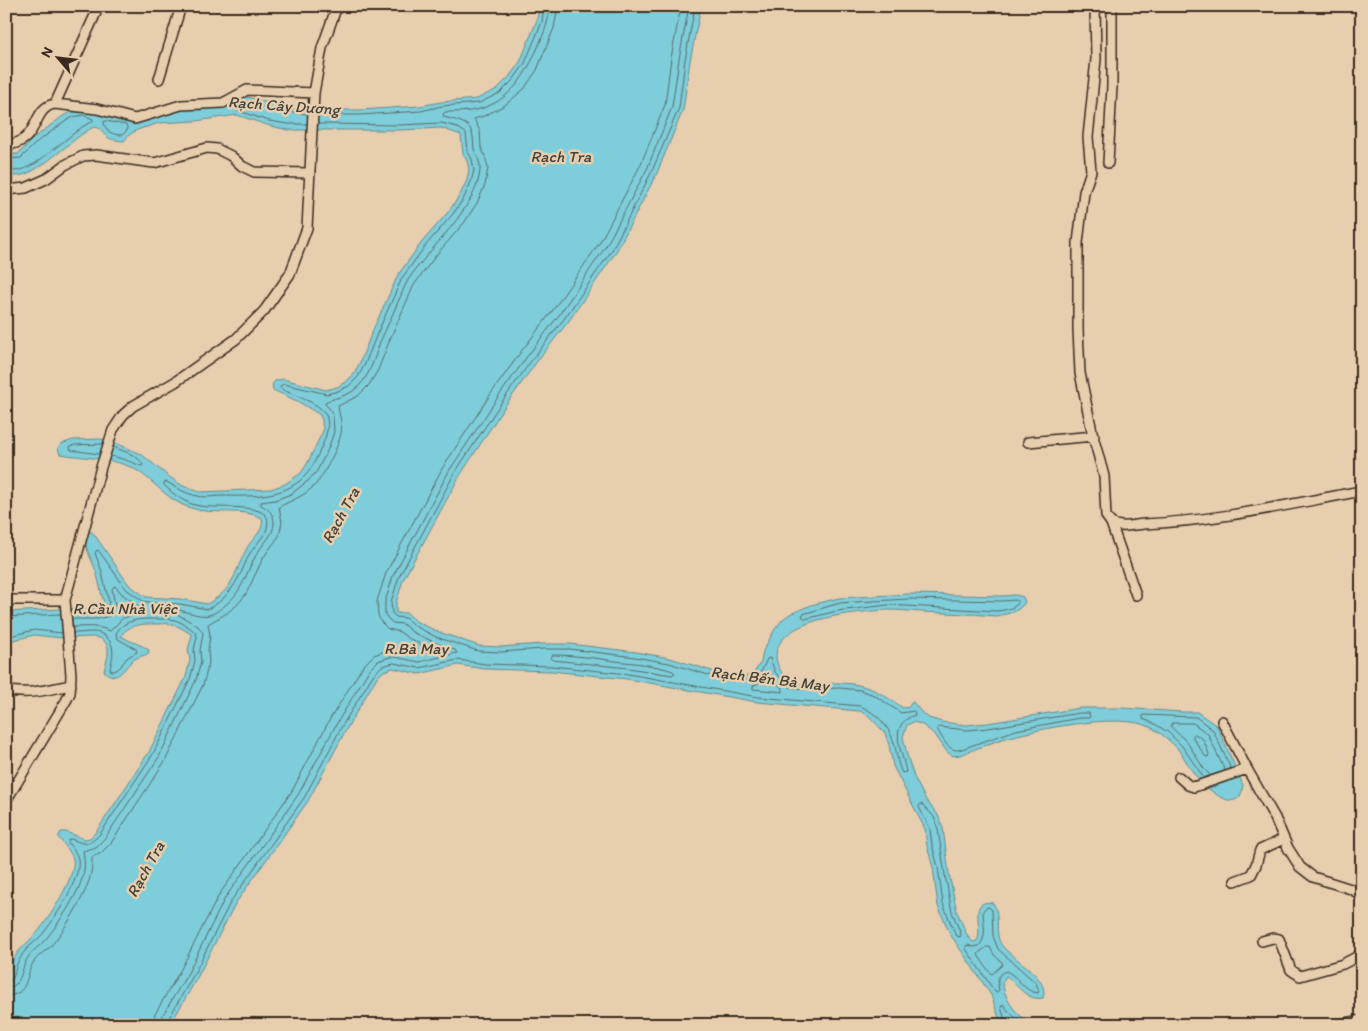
<svg xmlns="http://www.w3.org/2000/svg" width="1368" height="1031" viewBox="0 0 1368 1031" font-family="Itim,sans-serif">
	<style>
		.water { fill: #7ecdda; stroke: #638c8f }
		.lines { fill: none; stroke-linecap: round; stroke-linejoin: round }
		.shore { stroke: #566b69; stroke-width: 1 }
		.street-casing { stroke: #3b2a1e; stroke-width: 12 }
		.street { stroke: #e6ceae; stroke-width: 9 }
		.labels { text-anchor: middle; stroke-width: 5; stroke-linejoin: round; paint-order: stroke }
		.water-label { font-size: 16px; font-style: italic; fill: #45423a; stroke: #e6ceae }
	</style>
	<rect width="100%" height="100%" fill="#e6ceae"/>
	<filter id="ink" filterUnits="userSpaceOnUse"><feTurbulence type="fractalNoise" baseFrequency=".02" numOctaves="2"/><feDisplacementMap in="SourceGraphic" scale="10" xChannelSelector="R" yChannelSelector="G"/><feConvolveMatrix kernelMatrix="1 2 1 2 8 2 1 2 1" color-interpolation-filters="sRGB"/></filter>
	<g filter="url(#ink)">
		<!-- water -->
		<path class="water" d="M539,6h162l-11,55 -7,49 -26,63 -41,79 -48,70 -33,42 -30,42 -46,71 -56,103 -7,23v10h11l10,9 22,10 40,14 22,1 41,-3h28l66,8 34,6 58,18h20l5,-2 8,-12 2,-11 12,-22 8,-10 7,-5 21,-9 28,-7 70,-4 93,2 14,-1 7,2 2,5c-7,11 -15,11 -28,14 -25,-2 -50,-3 -76,-4 -11,-1 -23,-2 -34,-2 -28,2 -111,7 -111,47 1,10 7,20 16,25 12,6 36,0 49,1 28,1 40,10 62,25l6,-1 2,-4 2,-1 8,10 8,6 13,4 24,3 22,-2 92,-15h42l60,4h15l20,14 26,59c-1,3 -1,8 -3,11 -10,15 -38,-12 -44,-20 -7,-8 -12,-20 -19,-28 -8,-8 -17,-16 -27,-21 -28,-14 -101,0 -132,8 -20,4 -39,13 -58,20l-7,1 -6,-4 -11,-16 -8,-7 -7,-5 -8,-2 -6,3 -4,12 4,18 7,22 12,23 12,15 5,13 6,46 8,38 11,25 5,5 4,-1c7,-13 -10,-43 16,-38 9,13 -1,33 11,45 12,13 46,30 39,50 -17,3 -25,-13 -37,-22l-4,7c6,23 12,27 29,42h-33l1,-7 -8,-23 -41,-61 -12,-28 -5,-38 -6,-22 -2,-17 -32,-63 -4,-21 -4,-12 -16,-17 -9,-5 -103,-9 -130,-23 -76,-8 -66,-2 -27,-4 -39,9 -26,-6 -9,3 -7,6 -30,51 -39,73 -73,103 -38,74 -27,47h-164c0,-22 -2,-45 7,-65 6,-11 14,-17 23,-26 11,-12 41,-58 37,-75 -2,-7 -10,-16 -15,-22l3,-5h5l19,7 5,-1 6,-6 22,-33 31,-47 37,-75 4,-17 -2,-10 4,-15c-6,-4 -14,-10 -22,-11 -3,-1 -8,0 -12,0 -13,0 -29,-1 -37,12 9,6 20,8 28,14l-1,4c-6,2 -14,4 -18,9 -8,8 -13,20 -26,8l4,-15v-8l-2,-5 -6,-5 -6,-1 -32,1 -28,-3 -28,7v-30l74,-4h17l5,-1 2,-4c-3,-10 -5,-21 -8,-32 -4,-12 -14,-26 -10,-39l4,-1 4,3 35,51 17,12 34,2 27,5c8,-5 18,-11 23,-20 7,-11 10,-24 17,-36 5,-10 18,-17 15,-30 -20,-11 -49,-2 -71,-10 -22,-6 -35,-25 -53,-37 -20,-13 -54,-13 -78,-17l-2,-6 3,-4 12,-4 27,-1 11,2 30,13 27,22 15,10 17,6 71,-3 14,-5 16,-11 6,-9 16,-33 -1,-11 -2,-5 -21,-13 -26,-12 -1,-5 3,-4 8,-2 43,11 11,-3 10,-6 7,-7 6,-12 12,-30 26,-57 24,-33 27,-31 11,-16 7,-15 2,-11 -2,-8 -4,-7 -2,-19 -20,-7 -41,2h-112l-21,-5 -30,-10 -41,6 -37,2 -22,7 -8,5 -5,6c-10,-1 -18,-1 -23,-12l-7,-2c-22,10 -57,51 -80,49 -3,0 -5,-1 -8,-2v-20h12l17,-17 28,-21 8,-4 12,-2 52,12 44,-14 22,2 28,-7 15,-7 31,9 19,3 24,2h42l60,-4 21,-4 36,-3 20,-10 12,-12 11,-15 17,-42z"/>
		<g class="lines">
			<!-- shore -->
			<path class="shore" d="M319,115h41l61,-4 21,-5 37,-3 21,-10 13,-13 11,-15 18,-43 2,-16
				M106,121l20,4 2,4 -6,6c-9,0 -17,-3 -18,-13z
				M307,124h-19l-19,-3 -33,-11 -2,-3 2,-2 9,-4 30,9 32,4
				M6,159l15,-1 17,-17 28,-20 7,-4 10,-2 10,4 -1,3 -10,5 -46,36 -12,6 -9,2 -9,-1
				M99,454l-28,-4 -2,-3 5,-2 28,-1
				M111,456l15,4 15,6 2,-1c-4,-10 -20,-14 -30,-18
				M909,599l92,2 15,-1 2,3c-4,6 -14,7 -21,8l-109,-6 -51,6 -32,8 -3,-3 1,-2 37,-11z
				M72,613c13,0 34,5 37,-11l-8,-33 -6,-16 2,-3 2,1 27,38 17,12 12,2 25,1 27,5c23,-10 32,-31 41,-52 4,-9 18,-22 19,-29 1,-4 1,-8 0,-11 -8,-14 -53,-8 -67,-11 -14,-2 -26,-11 -36,-21v-2l3,-1c10,6 19,12 31,14 7,2 16,0 23,0 28,0 62,3 84,-20 8,-8 12,-20 17,-30 4,-10 9,-22 3,-33 -8,-11 -32,-18 -44,-24l-1,-3 4,-2 43,10 11,-3 11,-5 9,-9 7,-13 12,-30 25,-56 24,-33 27,-31 11,-16 7,-16 3,-12 -2,-11 -4,-7 -2,-19 -3,-2 -9,-5 -13,-3 -41,2 -82,-1
				M6,617l54,-3
				M72,619h26l11,-3 6,-11 -3,-16 2,-3 2,1 6,7 21,16 -1,2 -19,6 -13,13c-13,-6 -24,-4 -37,-4
				M6,637l28,-7 28,3
				M553,655c21,0 42,3 62,6 20,2 40,4 58,10l2,2 -3,2 -44,-7 -75,-8 -2,-2z
				M768,675l15,14v3l-30,-3v-3l7,-4z
				M1080,713h9l1,3 -1,2h-10l-63,12 -57,20c-12,1 -16,-12 -22,-21l2,-2 28,3 21,-2z
				M1195,734l8,5 6,15 -1,3 -3,-1 -12,-18v-2z
				M1210,775l-6,-6 -17,-27 -16,-15 1,-4h21l15,11 17,37
				M1204,778l-22,-32 -14,-14 -15,-9 -10,-4v-4l53,2 17,13 18,39
				M921,804l2,1 11,12 4,12 7,46 7,37 9,22 -1,3 -3,-1 -3,-5 -11,-27 -5,-37 -6,-22 -2,-16 -11,-22z
				M987,907l3,1 2,2 1,26 5,13 38,34 3,8 -1,2c-14,-1 -20,-17 -32,-22 -10,3 -9,11 -7,19l-2,2h-2l-29,-43v-3l2,-1 5,2 6,-1c9,-10 4,-23 4,-35z
				M987,947h3l4,8 9,8 -1,2 -10,9 -2,-1 -12,-18 1,-2z
				M6,982c10,-1 8,-11 11,-18 2,-4 5,-10 8,-13 4,-5 10,-9 14,-13 14,-15 43,-60 39,-79 -1,-6 -7,-12 -10,-17v-2l3,-1c14,5 17,8 29,-5l53,-80 37,-75 5,-18 -1,-11 3,-13 -1,-4c-6,-6 -16,-12 -25,-14 -3,-1 -8,0 -12,0 -15,0 -36,-1 -43,15l2,5 18,10 1,3c-3,2 -8,4 -10,6 -6,6 -6,13 -16,13l-1,-2c3,-13 6,-24 -5,-33 -4,-3 -7,-4 -12,-4 -6,0 -13,1 -20,1
				M6,988c17,-1 14,-20 23,-32 4,-6 11,-10 16,-16 13,-15 37,-50 39,-70 1,-6 0,-13 -1,-19l13,-4 9,-9 54,-81 37,-77 5,-18 -1,-12 3,-17 -5,-7 -21,-12 -1,-3 3,-1c8,2 23,7 30,5 5,-1 10,-5 14,-8 22,-17 21,-33 35,-55 6,-10 16,-17 16,-29 0,-10 -6,-14 -13,-18v-3l14,-2 16,-6 17,-13 9,-10 11,-22 6,-17 -1,-16 -4,-8 -4,-4v-2c9,-4 19,-5 28,-11 16,-11 21,-32 27,-49 6,-13 12,-26 17,-38 4,-8 7,-17 11,-24 20,-31 70,-73 72,-110 1,-8 -4,-14 -6,-21 -1,-5 0,-11 -2,-16 -2,-11 -18,-13 -28,-16l-1,-3 2,-2c11,0 24,0 35,-3 31,-9 46,-34 58,-62 6,-14 11,-26 12,-41
				M6,996c25,-1 18,-22 29,-36 4,-5 10,-9 15,-13 14,-16 37,-53 41,-74 1,-5 1,-11 1,-16l9,-4 10,-10 54,-82 38,-76 6,-22 -1,-12 2,-16 -2,-11 19,-11 10,-8 9,-11 17,-36 16,-22 3,-14 -3,-15c11,-6 23,-10 33,-19 10,-8 27,-42 29,-55 2,-9 -2,-18 -3,-27l20,-10 11,-11 9,-15 12,-31 24,-54 23,-31 27,-31 13,-20 8,-18 3,-17 -3,-12 -4,-9 -1,-16 -6,-12 10,-3 21,-11 19,-16 13,-19 17,-42 4,-22
				M152,1025l3,-11 26,-45 38,-74 73,-104 38,-72 33,-53 11,-11 14,-5h8l23,4 10,-3 -1,-3 -20,-10 -8,-6 -12,-3 -7,-7 -3,-7 -1,-14 9,-28 57,-106 47,-72 30,-42 33,-43 47,-68 40,-76 25,-61 6,-47 10,-52
				M160,1025l1,-7 27,-45 37,-75 73,-103 39,-72 32,-53 9,-9 12,-4h5l24,5 38,-9 -2,-3 -21,-8 -22,-10 -9,-8 -10,-1 -5,-4 -3,-5v-12l8,-26 56,-105 47,-71 30,-42 33,-43 47,-69 41,-77 25,-62 7,-48 10,-53
				M166,1025l1,-4 26,-45 38,-75 73,-103 38,-72 31,-51 9,-9 12,-3 25,5 39,-8 27,4 67,2 76,8 130,23 102,9c17,7 29,20 34,37 3,10 3,20 8,30l4,-1c-3,-20 -20,-47 9,-57l-1,-4 -13,2 -27,-18 -14,-5 -20,-2 -36,1 -14,-2 -15,-15 -5,-14 -3,1 -5,11 -6,8 -8,2 -20,1 -59,-18 -34,-6 -66,-8h-26l-42,3 -23,-1 -42,-14 -21,-11 -10,-8 -9,-1 -4,-4 -1,-11 8,-25 55,-103 47,-71 30,-42 33,-42 48,-69 40,-79 27,-63 6,-48 10,-54
				M1003,1025l1,-8 -3,-10 2,-3 6,8 15,13"/>
			<defs>
				<path id="street" d="M1095,6l1,53 -8,78 3,34 -7,21 -6,51v86l2,44 13,63 11,40 2,40 5,7 25,72
					M159,79l22,-73
					M55,104l44,-98
					M6,145c35,-2 25,-38 49,-41l42,5 38,10 46,-14 42,-2 24,-13 67,3
					M1108,163l4,-77v-80
					M6,190l20,-2 20,-9 19,-14 18,-9 13,-1 58,8 53,-15 10,1 14,7 11,10 12,6 56,1
					M1028,442l66,-6
					M1111,523c12,6 20,2 33,1 73,-3 146,-20 218,-33
					M6,600h59
					M6,690c21,6 44,-1 65,-5
					M1222,721l25,48 28,49 13,30 12,19 13,10 38,12 11,7
					M1179,777l9,8 6,2 53,-18
					M6,801l60,-100 4,-8 1,-18 -6,-75 36,-133 12,-37 10,-15 10,-9 42,-24 61,-43 28,-28 26,-37 17,-46 7,-135 8,-45 15,-42
					M1235,881l16,-6 5,-10 4,-15 24,-11
					M1262,941l11,-3 6,1 12,31 9,6 43,-12 19,-10
					M1336,1025l26,-5"/>
			</defs>
			<!-- street casing -->
			<use href="#street" class="street-casing"/>
			<!-- street -->
			<use href="#street" class="street"/>
		</g>
	</g>
	<g class="labels">
		<!-- water labels -->
		<g class="water-label">
			<text transform="translate(284 105) rotate(4)" y="6">Rạch Cây Dương</text>
			<text x="561" y="162">Rạch Tra</text>
			<text transform="translate(340 515) rotate(-61)" y="6">Rạch Tra</text>
			<text x="125" y="614">R.Cầu Nhà Việc</text>
			<text x="416" y="654">R.Bà May</text>
			<text transform="translate(770 678) rotate(7)" y="6">Rạch Bến Bà May</text>
			<text transform="translate(145 869) rotate(-61)" y="6">Rạch Tra</text>
		</g>
	</g>
	<!-- margin -->
	<rect width="1368" height="1031" fill="none" stroke="#e6ceae" stroke-width="25"/>
	<rect x="12" y="12" width="1343" height="1006" fill="none" stroke="#3b2a1e" stroke-width="2" filter="url(#ink)"/>
	<!-- north arrow -->
	<g transform="translate(58 58) rotate(298)" stroke="#e6ceae" stroke-width="4" paint-order="stroke">
	<path d="M0-4L9 19L0 12L-9 19Z" fill="#3b2a1e"/>
	<text y="-8" font-size="14" font-weight="bold" text-anchor="middle" fill="#3b2a1e">N</text>
	</g>
</svg>
